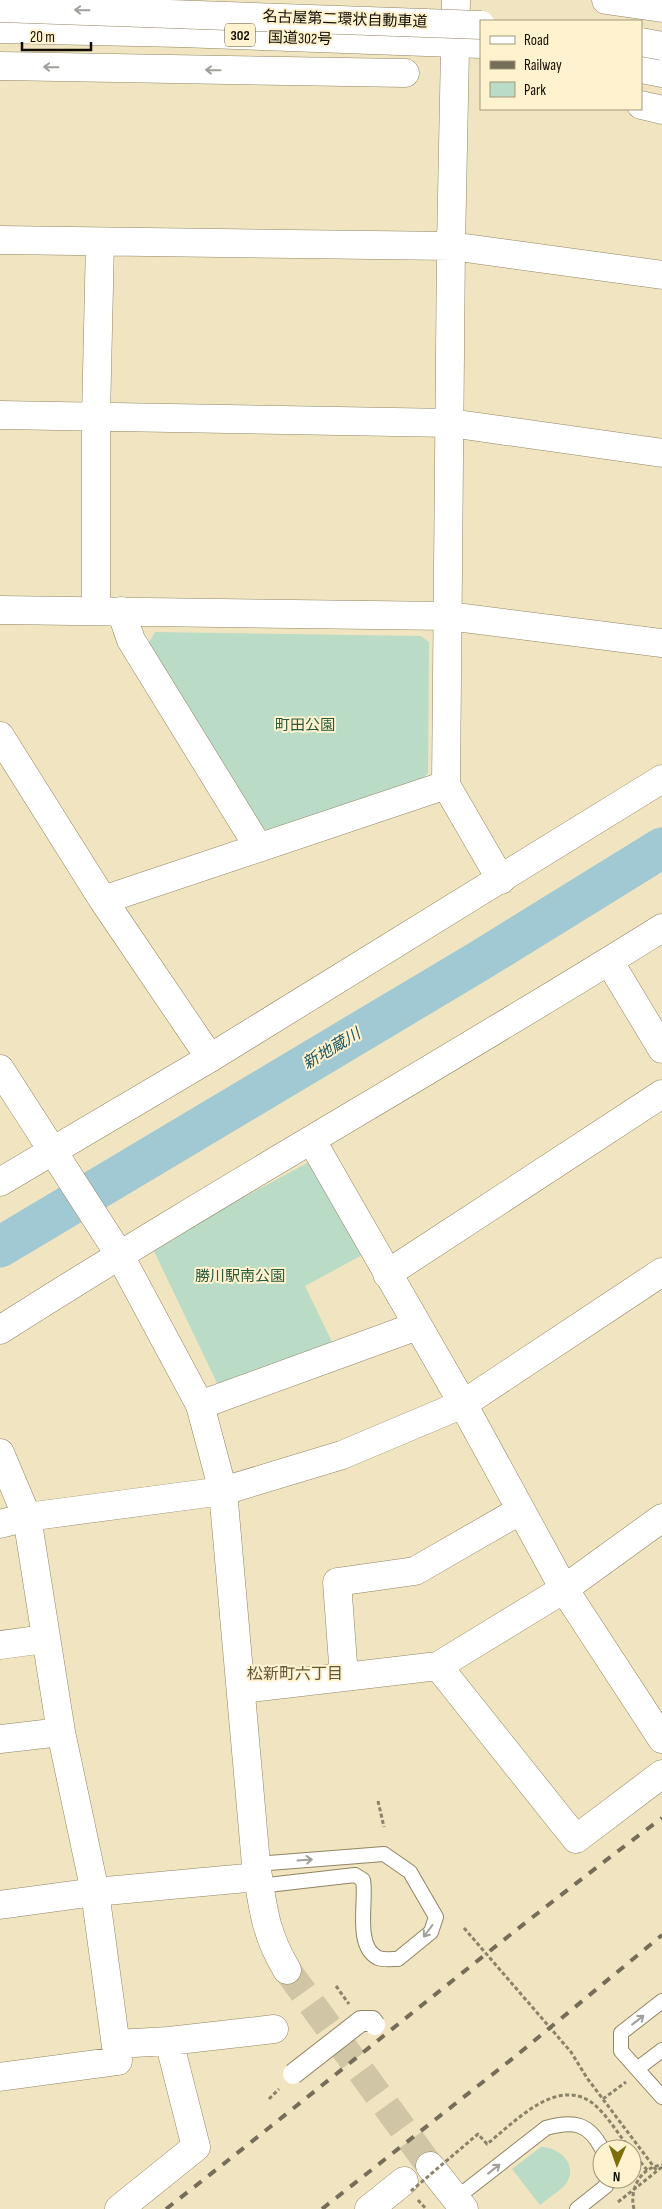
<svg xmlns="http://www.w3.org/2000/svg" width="662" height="2209" viewBox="0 0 662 2209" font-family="'Sofia Sans Condensed','Noto Sans JP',sans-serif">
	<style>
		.green { fill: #badbc5 }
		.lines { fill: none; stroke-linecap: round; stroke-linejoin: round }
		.river { stroke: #a0c9d3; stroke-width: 41 }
		.tertiary-tunnel { stroke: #d0c5a4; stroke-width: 28; stroke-dasharray: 28 14; stroke-linecap: butt }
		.service-casing { stroke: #908463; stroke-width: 16 }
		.minor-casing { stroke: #908463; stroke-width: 29 }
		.tertiary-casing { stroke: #908463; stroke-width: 29 }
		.trunk-casing { stroke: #908463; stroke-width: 29 }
		.motorway-casing { stroke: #908463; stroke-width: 29 }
		.path { stroke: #8a8269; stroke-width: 3; stroke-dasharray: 4 2.5; stroke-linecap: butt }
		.service { stroke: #fff; stroke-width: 14 }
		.minor { stroke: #fff; stroke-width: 28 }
		.tertiary { stroke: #fff; stroke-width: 28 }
		.trunk { stroke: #fff; stroke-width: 28 }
		.motorway { stroke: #fff; stroke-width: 28 }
		.rail { stroke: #756d57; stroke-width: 4; stroke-dasharray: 9 9; stroke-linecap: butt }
		.pedestrian-bridge-casing { stroke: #908463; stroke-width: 22; stroke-linecap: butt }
		.motorway-bridge-casing { stroke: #908463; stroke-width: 29; stroke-linecap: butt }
		.path-bridge { stroke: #8a8269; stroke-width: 3; stroke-dasharray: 4 2.5; stroke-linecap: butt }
		.pedestrian-bridge { stroke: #fff; stroke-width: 20 }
		.motorway-bridge { stroke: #fff; stroke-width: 28 }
		.oneway { stroke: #a19f9a }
		.labels { text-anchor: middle; stroke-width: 4; stroke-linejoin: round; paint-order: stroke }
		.shield { fill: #fff2ce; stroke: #5a5240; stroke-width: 1 }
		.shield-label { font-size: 14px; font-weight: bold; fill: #130e03 }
		.street-label { font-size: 15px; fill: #130e03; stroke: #fff2ce }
		.park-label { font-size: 15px; fill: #255a3b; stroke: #fff2ce }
		.water-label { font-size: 16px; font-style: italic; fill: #1d5662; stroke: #fff2ce }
		.neighbourhood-label { font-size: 16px; fill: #625738; stroke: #fff2ce }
	</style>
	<rect width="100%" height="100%" fill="#f1e5c1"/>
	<!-- green -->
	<path class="green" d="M155,632l266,4 8,6 -1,131 -6,7 -150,52 -9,-4 -116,-182z
		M309,1162l55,92 -59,32 27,56 -114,43 -66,-138z
		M541,2147c19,0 39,19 24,38 -6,7 -17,13 -25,20l-28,-36z"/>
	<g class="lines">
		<!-- river -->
		<path class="river" d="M0,1247l479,-286 183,-113"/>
		<!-- tertiary-tunnel -->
		<path class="tertiary-tunnel" d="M287,1970l143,196"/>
		<defs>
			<path id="service" d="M256,1864l128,-10 26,18 26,45 -5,15 -33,27c-6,0 -14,1 -20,-1 -24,-12 -11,-57 -15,-78l-8,-5 -96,11
				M662,2001l-41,32v18l41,46
				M637,2069l25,-19
				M455,2199l91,-71c27,-8 43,-5 56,21
				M577,2209l29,-23 1,-7"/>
			<path id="minor" d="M456,0l-5,246 -5,539 55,95
				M0,66l405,7
				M641,105l21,5
				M0,240l451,6 211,29
				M0,415l450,8 212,30
				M96,610v-193l4,-175
				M121,611l10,29 128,208
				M0,736l103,164 107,158
				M103,900l343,-115
				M609,961l53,88
				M312,1141l151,263 101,185 98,150
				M387,1274l275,-180
				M0,1330c218,-139 443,-265 662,-402
				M200,1405l217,-79
				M0,1453l27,64 34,215
				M0,1524l27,-7 196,-26 119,-36 121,-51 199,-132
				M0,1645l45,-6
				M438,1666l138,173 86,-65
				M344,1677l-7,-95 78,-11 106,-61
				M242,1689l196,-23 126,-77 98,-71
				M0,1739l61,-7 34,160 23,169 -118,16
				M116,2044l53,-3 105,-12
				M119,2209l77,-62 -27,-106
				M369,2209l35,-28"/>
			<path id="tertiary" d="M0,610l448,6 214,27
				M0,1069l119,185 81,151 23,86 33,373c7,42 8,68 31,106
				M0,1182l210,-124 452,-279
				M0,1905l95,-13 163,-15
				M430,2166l34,43"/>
			<path id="trunk" d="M0,29l180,4 301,11"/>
			<path id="motorway" d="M606,0l56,8
				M641,69l21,4"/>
		</defs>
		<!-- service casing -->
		<use href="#service" class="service-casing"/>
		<!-- minor casing -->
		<use href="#minor" class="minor-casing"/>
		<!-- tertiary casing -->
		<use href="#tertiary" class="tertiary-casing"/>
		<!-- trunk casing -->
		<use href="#trunk" class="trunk-casing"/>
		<!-- motorway casing -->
		<use href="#motorway" class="motorway-casing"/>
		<!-- path -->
		<path class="path" d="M378,1801l6,26
			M464,1928l107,124 16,26 70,93
			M336,1986l13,18
			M269,2099l10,-10
			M603,2099l23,-17
			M632,2152l16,19
			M418,2200l8,9
			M618,2202l44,-35"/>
		<!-- service -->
		<use href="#service" class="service"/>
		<!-- minor -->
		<use href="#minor" class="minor"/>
		<!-- tertiary -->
		<use href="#tertiary" class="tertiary"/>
		<!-- trunk -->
		<use href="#trunk" class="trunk"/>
		<!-- motorway -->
		<use href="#motorway" class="motorway"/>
		<!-- rail -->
		<path class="rail" d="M166,2209c166,-129 327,-265 496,-391
			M322,2209l195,-154 145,-120"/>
		<defs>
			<path id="pedestrian-bridge" d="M293,2074l68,-53h11l3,4"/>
			<path id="motorway-bridge" d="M0,8l481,17
				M641,42l21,4"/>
		</defs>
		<!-- pedestrian-bridge casing -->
		<use href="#pedestrian-bridge" class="pedestrian-bridge-casing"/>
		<!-- motorway-bridge casing -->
		<use href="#motorway-bridge" class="motorway-bridge-casing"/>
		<!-- path-bridge -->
		<path class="path-bridge" d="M411,2191l67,-57 9,10c28,-22 72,-71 109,-38 13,12 23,29 34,43
			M634,2209c-5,-19 6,-42 28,-44"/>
		<!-- pedestrian-bridge -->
		<use href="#pedestrian-bridge" class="pedestrian-bridge"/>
		<!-- motorway-bridge -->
		<use href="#motorway-bridge" class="motorway-bridge"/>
	</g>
	<!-- one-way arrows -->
	<defs><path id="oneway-shaft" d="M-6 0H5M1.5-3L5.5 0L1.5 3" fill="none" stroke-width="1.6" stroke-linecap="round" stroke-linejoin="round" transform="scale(1.25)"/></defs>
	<g class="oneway">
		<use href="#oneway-shaft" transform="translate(82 10) rotate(-179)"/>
		<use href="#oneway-shaft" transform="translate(51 67) rotate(-179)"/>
		<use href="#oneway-shaft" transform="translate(213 70) rotate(-179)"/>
		<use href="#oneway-shaft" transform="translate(305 1860) rotate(-4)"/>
		<use href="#oneway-shaft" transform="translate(428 1931) rotate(127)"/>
		<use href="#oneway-shaft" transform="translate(638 2020) rotate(-38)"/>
		<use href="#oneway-shaft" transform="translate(494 2169) rotate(-38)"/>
	</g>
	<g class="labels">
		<!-- shield labels -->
		<rect class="shield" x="225" y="23.5" width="30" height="23" rx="4"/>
		<g class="shield-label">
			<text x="240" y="40">302</text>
		</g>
		<!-- street labels -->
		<g class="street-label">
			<text transform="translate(345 19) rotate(2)" y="5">名古屋第二環状自動車道</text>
			<text transform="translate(300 38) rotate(2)" y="5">国道302号</text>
		</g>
		<!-- park labels -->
		<g class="park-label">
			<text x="305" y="730">町田公園</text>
			<text x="240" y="1281">勝川駅南公園</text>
		</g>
		<!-- water labels -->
		<g class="water-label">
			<text transform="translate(331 1048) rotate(-31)" y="6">新地蔵川</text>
		</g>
		<!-- neighbourhood labels -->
		<g class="neighbourhood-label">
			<text x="295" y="1679">松新町六丁目</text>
		</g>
	</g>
	<!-- legend -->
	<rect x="480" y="20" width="162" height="90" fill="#fff2ce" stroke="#a1977d"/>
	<rect x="490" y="36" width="25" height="8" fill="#ffffff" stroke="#a1977d"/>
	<text x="524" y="45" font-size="15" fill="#130e03">Road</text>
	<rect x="490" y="61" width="25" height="8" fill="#756d57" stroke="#a1977d"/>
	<text x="524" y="70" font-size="15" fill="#130e03">Railway</text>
	<rect x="490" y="82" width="25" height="15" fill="#badbc5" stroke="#a1977d"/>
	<text x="524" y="95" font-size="15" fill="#130e03">Park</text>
	<!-- north arrow -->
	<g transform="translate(617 2164) rotate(182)"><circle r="24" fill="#fff2ce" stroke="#a1977d"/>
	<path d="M0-4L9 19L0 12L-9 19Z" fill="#7e6e0b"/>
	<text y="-8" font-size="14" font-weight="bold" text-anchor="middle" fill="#130e03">N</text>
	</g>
	<!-- scale -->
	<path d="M22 42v8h69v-8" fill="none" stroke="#130e03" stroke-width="2.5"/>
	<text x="30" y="42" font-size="15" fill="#130e03" stroke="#fff2ce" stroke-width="4" paint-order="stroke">20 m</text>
</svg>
